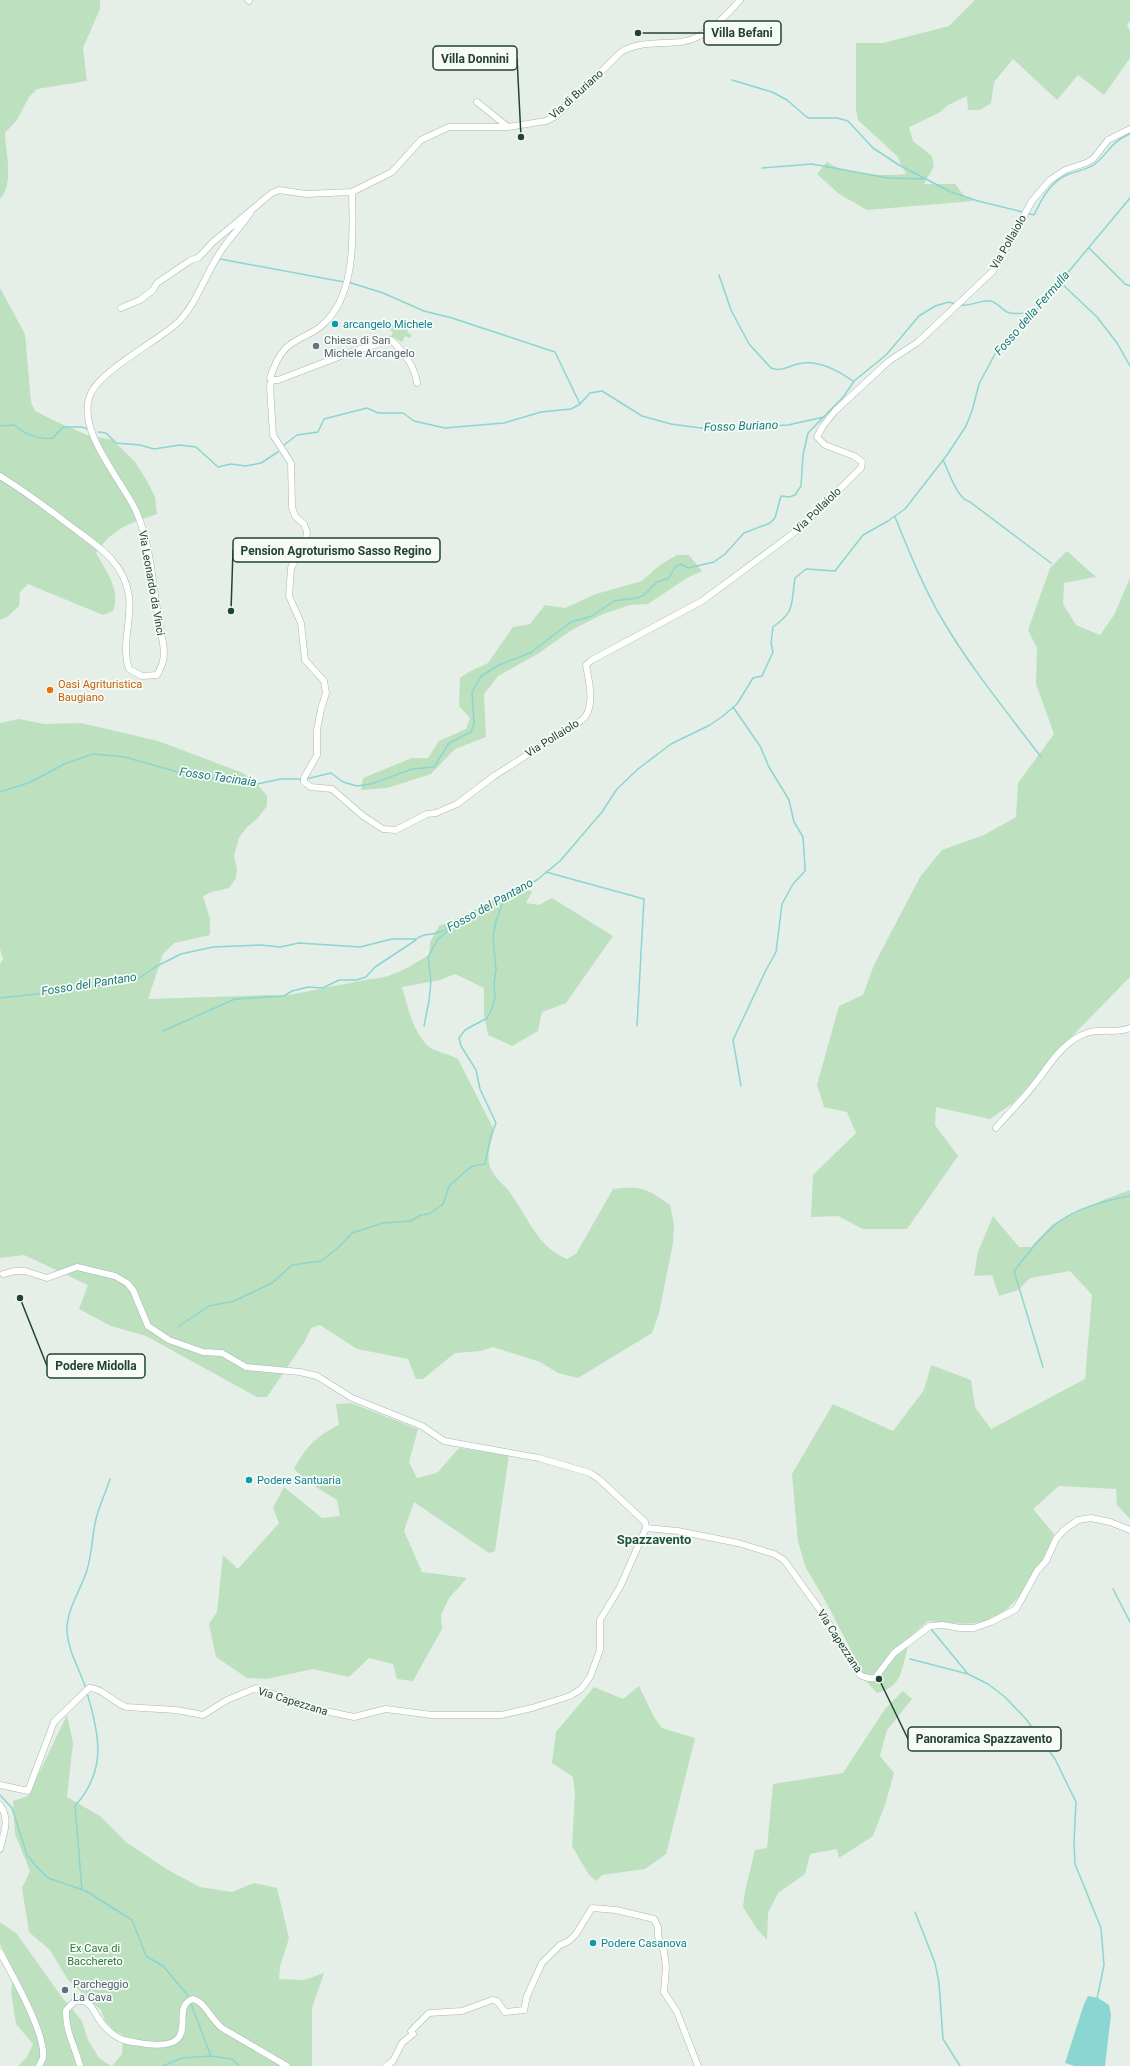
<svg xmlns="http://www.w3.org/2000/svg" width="1130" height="2066" viewBox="0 0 1130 2066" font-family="Roboto,sans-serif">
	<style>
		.green { fill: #bde0bf }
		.water { fill: #8bd5d2 }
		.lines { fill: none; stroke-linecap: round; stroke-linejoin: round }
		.stream { stroke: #8bd5d2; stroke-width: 1.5 }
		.minor-casing { stroke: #a7b8ae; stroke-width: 7 }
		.minor { stroke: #fff; stroke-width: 6 }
		.culture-dot { fill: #0f9aa8; stroke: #f6fbf7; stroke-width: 1.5 }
		.worship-dot { fill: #6b7280; stroke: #f6fbf7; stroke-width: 1.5 }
		.food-dot { fill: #e8710a; stroke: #f6fbf7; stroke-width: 1.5 }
		.service-dot { fill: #5c6f8a; stroke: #f6fbf7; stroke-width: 1.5 }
		.labels { text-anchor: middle; stroke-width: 3.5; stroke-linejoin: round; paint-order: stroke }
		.street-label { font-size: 11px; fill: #234233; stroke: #f6fbf7 }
		.culture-label { font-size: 11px; fill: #0d838f; stroke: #f6fbf7; text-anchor: start }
		.worship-label { font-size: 11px; fill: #5b616d; stroke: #f6fbf7; text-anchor: start }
		.food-label { font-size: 11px; fill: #c56008; stroke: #f6fbf7; text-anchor: start }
		.park-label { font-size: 11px; fill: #2b7b39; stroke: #f6fbf7 }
		.service-label { font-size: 11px; fill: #4e5e75; stroke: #f6fbf7; text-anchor: start }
		.water-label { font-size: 12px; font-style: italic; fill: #197b78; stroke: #f6fbf7 }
		.quarter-label { font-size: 13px; font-weight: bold; fill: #1d553c; stroke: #f6fbf7 }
		.leader { fill: none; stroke: #234233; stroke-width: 1.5 }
		.callout-dot { fill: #234233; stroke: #f6fbf7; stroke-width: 1.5 }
		.callout { fill: #f6fbf7; stroke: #234233; stroke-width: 1.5 }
		.callout-label { font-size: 12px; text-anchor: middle; font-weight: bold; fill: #234233 }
	</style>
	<rect width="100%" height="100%" fill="#e5efe8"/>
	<!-- green -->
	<path class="green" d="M0,0h100v9l-17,39 4,33 -50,8 -8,8 -12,23 -12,13c1,20 9,51 -5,66z
		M975,0h155v21l-3,4 3,6v27l-26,37 -26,-20 -21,25 -44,-41 -19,23 -3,21 -11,7h-12l-1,-14 -19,9 -9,8 -30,14 4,14 19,15 2,10 -10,18h31l10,13 9,4 -107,9 -28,-16 -22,-20 10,-12c16,12 60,15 79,12l-9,-18 -39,-36 -2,-11v-66h27l66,-17z
		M0,288l25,46 6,68 4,9 22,11 30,13 26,5 22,22 12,19 8,16 2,17c-28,10 -43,13 -61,39 10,18 25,37 17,58l-10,4 -75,-31 -8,8 -1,14 -12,11 -7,3z
		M400,318l11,7 -4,7 5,3 -2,3 -5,-2 -3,6 -11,-6 2,-4 -3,-2 6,-11 3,1z
		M1067,551l29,26 -32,6 -1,21 13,21 24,10 14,-20 16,-37v399l-51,52 -66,74 -23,16 -54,-12 -1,18 23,31 -51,73h-44l-25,-13 -27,1 2,-42 43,-42 -9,-21 -23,-5 -7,-22 22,-79 24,-11 11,-30 46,-88 22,-27 42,-15 32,-18 2,-34 36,-49 -18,-50 1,-36 -9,-18 22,-62z
		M677,555h12l13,16 -15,7 -39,26 -18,1 -27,9 -33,17 -31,22 -41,23 -14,18 2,43 -31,12 -24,25 -44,14 -26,2 2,-12 49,-20h16l11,-17 27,-12 4,-11 -11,-12 1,-28 9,-6 19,-9 25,-36 17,-3 15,-19 20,3 31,-14 46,-13 18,-16z
		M19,719l25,5 37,-1 77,18 85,32 14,11 10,12v10l-10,13 -11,9 -7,10 -5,18 3,13 -1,9 -7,10 -17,4 -9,4 7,23v16l-36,8 -11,11 -15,45 120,-4 16,1 86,-17c23,-1 40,-13 59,-24l1,-13 9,-16 24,-10 57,-31 12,7 -6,11 13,2 13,-7 61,38 -47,67 -24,9 -4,19 -26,15 -24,-11 -4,-21v-26l-29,-14 -15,6 -38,7c6,20 10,44 27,60 3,3 22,8 29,12l36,71c-2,11 -7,20 -5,33 3,12 11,18 19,27 19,24 28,57 59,69l9,-5 37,-65c29,-3 33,-1 57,16l4,20 -1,18 -14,70 -7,20 -74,45 -20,-5 -18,-11 -47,-15 -12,4 -26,2 -32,26h-7l-8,-20 -51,-10 -37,-24 -9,3 -6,13 -38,56h-10l-111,-61 -35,-10 -32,-17 9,-24 -64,-30 -24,3v-294l3,-5 -3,-10v-226z
		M1130,1190v329l-13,-14 -1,-16 -57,-3 -26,23 21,25c-12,29 -34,74 -65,86 -18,7 -42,2 -61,1 -5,5 -13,10 -16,15 -11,23 -5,51 -35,57l-9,-10 -42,-81 -20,-34 -8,-26 -6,-68 41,-70 60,27 31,-41 7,-25 40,15 4,27 16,22 94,-50 7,-84 -22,-24 -40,7 -12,12 -19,6 -7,-21 -18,1 4,-24 15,-36 26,31h12l22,-23 50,-24z
		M351,1403l67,26 -9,33 8,16 20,-5 22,-25 50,7 -14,96 -6,2 -75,-51 -10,29 18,41 45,6 -18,20 -8,17 1,14 -29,52 -16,-2 -4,-15 -24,-6 -20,19 -36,-8 -46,10 -20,-1 -31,-21 -7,-33 8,-12 6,-57 15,14 41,-46 -6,-15 11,-21 38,31 18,-2 -3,-16 -29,-18 -14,-13c12,-22 22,-33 45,-44l-3,-21z
		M639,1686l15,31 8,11 33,10 -29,116 -21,15 -43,6 -6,6 -7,-6 -17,-29 3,-53 -2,-16 -21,-14 4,-31 38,-45 29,12z
		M903,1691l9,8 -25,31 -7,26 14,17 -9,32 -12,31 -34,22 -2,-9 -27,5 -5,20 -27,19 -10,20 -1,27 -10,-11 -14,-22 2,-16 10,-41 12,-2 6,-64 70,-11 42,-64z
		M67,1715l6,28 -6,54 33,19 26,26 42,28 32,17 32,5 22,-9 23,5 12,50 -9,29 -1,12 25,1 20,-7 -12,35v58h-200l10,-12 1,-19 -8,-4 -10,-10 -4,-11 -33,-30 -18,-30 -21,-18 -7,-44 8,-17 -15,-37 -2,-33 15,-5z
		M0,1922l17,12 44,62 21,25 6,19 11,18 12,8h-93l9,-9 6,-13 -17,-20 -5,-32 3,-20 -14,-28z"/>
	<!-- water -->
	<path class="water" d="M1088,1996l10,2 11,7 2,10 -6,51h-30l-10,-3 19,-59z"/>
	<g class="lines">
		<!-- stream -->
		<path class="stream" d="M732,80l40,12 15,8 21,18h29l11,3 25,27 26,17 52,27 27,9 45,11
			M762,168l50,-4 76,14 37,1
			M1027,213l7,2c8,-17 17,-34 35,-41 9,-3 19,-5 26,-10 16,-13 13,-20 35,-30
			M1089,248l36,36 5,2
			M220,259l124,23
			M719,275l12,35 18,34 22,24c11,5 22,-5 33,-5 17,-2 36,9 49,18
			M348,282l35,11 41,18 28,7 103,34 25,52
			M1060,282l37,35 20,26 13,23
			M960,305c12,2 21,-6 31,-4 6,2 11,8 16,11 9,4 19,0 28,0
			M0,426l14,-1c12,10 24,15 39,13l10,-11h19l6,2
			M98,432l8,1 10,10 24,2 14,4 26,-4 16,2 22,20 13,-3 15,2 15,-3 17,-11
			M284,445l13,-10 21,-3 6,-13 43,-11 11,5h25l11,8 31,7 59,-5 37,-11 30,-3 9,-5 10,-11 12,-2 40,25 29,8 37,5 80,-4 36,-8
			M943,460c6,12 14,39 27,42l81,61
			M895,517c14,34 28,70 47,102 28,48 65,93 99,138
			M733,707l27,39 9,21 20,33 5,22 9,15 2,29v5l-12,13 -11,20 -6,48 -10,18 -33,70 8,46
			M306,779l25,-6 12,9 14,4 14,-2 41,-15 22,-2 15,-24 22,-11 3,-8 -2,-32 9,-16 18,-11 31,-12 41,-31 21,-6 22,-15 23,-3 7,-3 13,-13 12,-4 6,-11 6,-3 7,4 26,-6 11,-8 19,-21 26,-10 5,-5 6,-22 8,1 6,-2 6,-9 2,-31 5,-22 36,-37 10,-15 32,-26 33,-39 16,-10 14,-4 6,2
			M0,792l31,-10 33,-18 29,-10 32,3 60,17 72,10 24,-5h21
			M546,872l98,27 -7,127
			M0,998l56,-6 82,-13 17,-12 26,-13 32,-7 48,-2 19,2 19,-4 61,4 32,-8h24c10,-7 14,-3 24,-7 11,-5 24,-9 34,-18l63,-34 23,-19 42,-49 15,-23 21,-20 33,-25 39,-19 13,-9 14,-12 16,-26 9,-2 11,-24 -2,-9 2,-16c23,-16 18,-24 22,-49l11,-9 29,2 28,-36 25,-14 17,-12 42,-54 19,-29 6,-15 7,-27 17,-32 39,-40 95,-114
			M424,1026l5,-25 2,-20 -3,-24 10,-18 17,-14
			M163,1031l72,-32 49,-3 8,-5 16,-4 15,1 16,-8h17l10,-3 9,-10 41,-27
			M179,1326l30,-20 25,-5 38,-18 20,-18 29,-4 18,-14 13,-14 31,-10 28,-2 10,-6 8,-1 14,-10 6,-18 19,-17 5,-3 12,-2 6,-28 5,-13 -16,-34 -4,-19 -15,-24 -2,-8 6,-8 22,-12 5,-9 3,-11 -1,-13 2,-16 -3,-32 3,-16 9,-24
			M1043,1367l-29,-96c14,-17 27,-36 46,-50 19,-13 47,-21 70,-25
			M1113,1589l17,33
			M931,1629l37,45
			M910,1659l58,15 20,10 17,13 21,22 29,40 21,43 -2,39 1,23 26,64 3,37 -7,34
			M86,1689c-6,-20 -18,-37 -19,-58 -1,-21 14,-41 20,-61 5,-16 5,-34 9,-51 3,-13 10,-27 14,-40
			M0,1795l12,13 15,47 9,11 12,12 38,13 46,29 14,36 17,10 23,27 3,7
			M82,1890l-7,-84c32,-36 25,-70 12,-113
			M915,1912l20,51 4,20 4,56 17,27
			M191,2004l20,52
			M163,2066l19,-8 29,-2 21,3 7,7"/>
		<defs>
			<path id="minor" d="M248,0l1,1
				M477,102l31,25
				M121,308l19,-8 13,-10 4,-7 34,-23 7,-2 15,-16 59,-49 7,-3 27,4 46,-2 40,-20 29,-32 28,-13h59l38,-6 10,-5 65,-64c19,-11 38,-8 60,-10 24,-3 44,-25 59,-42
				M272,380l-2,6 3,49 18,28 1,44 3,9 9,8 3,8 -1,7 -15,29 -2,28 12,27 4,37 19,21 2,12 -5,16 -4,21v25l-13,23v4l7,5 21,2 31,27 20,13 13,1 31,-16 9,-1 21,-9 37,-28 88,-56c14,-11 7,-39 4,-55l6,-5 110,-59 97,-72 62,-61 1,-6 -8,-6 -29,-11 -8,-8 6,-11 12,-15 54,-50 29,-19 75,-71 39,-70 18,-21 15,-10 21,-7 7,-4 15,-19 22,-11
				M272,380l-2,-2c4,-11 8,-22 16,-30 9,-9 24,-13 34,-21 37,-29 33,-92 32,-135
				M272,380h6l79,-30 34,-10c12,11 24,27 26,43
				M0,476c24,15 46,31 68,48 26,20 56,36 61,72 3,25 -8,49 0,73l13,7 15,-1c2,-4 5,-9 6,-14 3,-12 -2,-26 -4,-39 -6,-36 -8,-75 -22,-109 -14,-32 -63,-83 -46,-120 10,-22 64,-51 84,-68 21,-18 30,-51 46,-74 9,-14 22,-26 31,-41
				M996,1128c12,-14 25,-27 37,-42 15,-18 29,-45 54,-53 14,-5 30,1 43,-5
				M646,1528l32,3 60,12 36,11 10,6 41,57 34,57c6,4 10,5 16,4l19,-25 36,-27 13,-1 17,3h14l17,-6 25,-13 21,-38 9,-10 10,-22 8,-9 14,-10 13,-2 19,4 20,8
				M0,1785l28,6 26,-69 35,-34c12,-1 25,15 37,19l50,3 27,5 24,-15 29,-12 60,21 38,8 32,-8 46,6h69l31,-7 38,-12 11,-7 9,-12 10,-27v-30l20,-33 26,-59 -1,-6 -46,-43 -9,-6 -51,-15 -95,-17 -22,-15 -70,-28 -35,-22 -17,-4 -54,-5 -24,-14 -19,-1 -34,-12 -21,-14 -15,-36 -6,-7 -12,-7 -38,-9 -30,11 -22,-7h-10l-12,3
				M0,1805c11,15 3,29 0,44
				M0,1952c12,23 46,81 43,106 -1,2 -3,6 -4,8
				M80,2066c-5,-20 -15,-35 -14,-56l9,-9c18,-2 17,10 26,21 3,5 8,9 13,13 9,7 21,7 32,9 60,7 21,-37 47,-45 13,4 18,21 29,29l65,38
				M386,2066l7,-5 9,-18 11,-9 -2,-3 18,-18 33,-2 30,-11 5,1 8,11 19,-2 3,-14 15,-33 18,-18 9,-4 7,-7 16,-26 24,2 38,9 4,8v9l6,16 2,15 -2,25 13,20 21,54"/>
		</defs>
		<!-- minor casing -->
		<use href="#minor" class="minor-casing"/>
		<!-- minor -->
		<use href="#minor" class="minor"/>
	</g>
	<!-- markers -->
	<g class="culture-dot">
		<circle cx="335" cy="324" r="4"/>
		<circle cx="249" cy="1480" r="4"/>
		<circle cx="593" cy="1943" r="4"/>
	</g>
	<circle class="worship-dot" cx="316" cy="346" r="4"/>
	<circle class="food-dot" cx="50" cy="690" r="4"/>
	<circle class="service-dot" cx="65" cy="1990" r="4"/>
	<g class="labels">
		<!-- street labels -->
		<g class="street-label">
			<text transform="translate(576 94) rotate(-42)" y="4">Via di Buriano</text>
			<text transform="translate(1008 242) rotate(-60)" y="4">Via Pollaiolo</text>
			<text transform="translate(817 510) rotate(-44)" y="4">Via Pollaiolo</text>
			<text transform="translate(152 583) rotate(80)" y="4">Via Leonardo da Vinci</text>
			<text transform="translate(552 738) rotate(-32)" y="4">Via Pollaiolo</text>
			<text transform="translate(840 1641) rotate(57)" y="4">Via Capezzana</text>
			<text transform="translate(293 1701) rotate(17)" y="4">Via Capezzana</text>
		</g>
		<!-- culture labels -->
		<g class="culture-label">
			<text x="343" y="328">arcangelo Michele</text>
			<text x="257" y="1484">Podere Santuaria</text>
			<text x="601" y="1947">Podere Casanova</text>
		</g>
		<!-- worship labels -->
		<g class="worship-label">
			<text x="324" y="344">Chiesa di San<tspan x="324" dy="13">Michele Arcangelo</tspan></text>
		</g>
		<!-- food labels -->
		<g class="food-label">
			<text x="58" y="688">Oasi Agrituristica<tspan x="58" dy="13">Baugiano</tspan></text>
		</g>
		<!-- park labels -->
		<g class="park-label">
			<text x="95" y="1952">Ex Cava di<tspan x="95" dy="13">Bacchereto</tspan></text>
		</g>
		<!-- service labels -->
		<g class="service-label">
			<text x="73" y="1988">Parcheggio<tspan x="73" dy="13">La Cava</tspan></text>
		</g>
		<!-- water labels -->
		<g class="water-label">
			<text transform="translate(1032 313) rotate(-49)" y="4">Fosso della Fermulla</text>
			<text transform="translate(741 426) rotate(-2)" y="4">Fosso Buriano</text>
			<text transform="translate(218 777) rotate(8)" y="4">Fosso Tacinaia</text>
			<text transform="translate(490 905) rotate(-29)" y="4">Fosso del Pantano</text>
			<text transform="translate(89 984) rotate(-9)" y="4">Fosso del Pantano</text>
		</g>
		<!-- quarter labels -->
		<g class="quarter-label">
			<text x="654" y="1544">Spazzavento</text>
		</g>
	</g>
	<!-- callouts -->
	<path class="leader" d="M638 33L704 33M521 137L517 58M231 611L233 550M20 1298L47 1366M879 1679L908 1739"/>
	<g class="callout-dot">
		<circle cx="638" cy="33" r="4"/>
		<circle cx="521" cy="137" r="4"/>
		<circle cx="231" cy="611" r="4"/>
		<circle cx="20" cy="1298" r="4"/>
		<circle cx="879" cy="1679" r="4"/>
	</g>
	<g class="callout">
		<rect x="704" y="21" width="77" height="24" rx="4"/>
		<rect x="433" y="46" width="84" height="24" rx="4"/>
		<rect x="233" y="538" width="207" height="24" rx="4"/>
		<rect x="47" y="1354" width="98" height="24" rx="4"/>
		<rect x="908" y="1727" width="153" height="24" rx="4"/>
	</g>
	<g class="callout-label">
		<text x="742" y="37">Villa Befani</text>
		<text x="475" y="63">Villa Donnini</text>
		<text x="336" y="555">Pension Agroturismo Sasso Regino</text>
		<text x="96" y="1370">Podere Midolla</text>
		<text x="984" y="1743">Panoramica Spazzavento</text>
	</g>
</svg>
